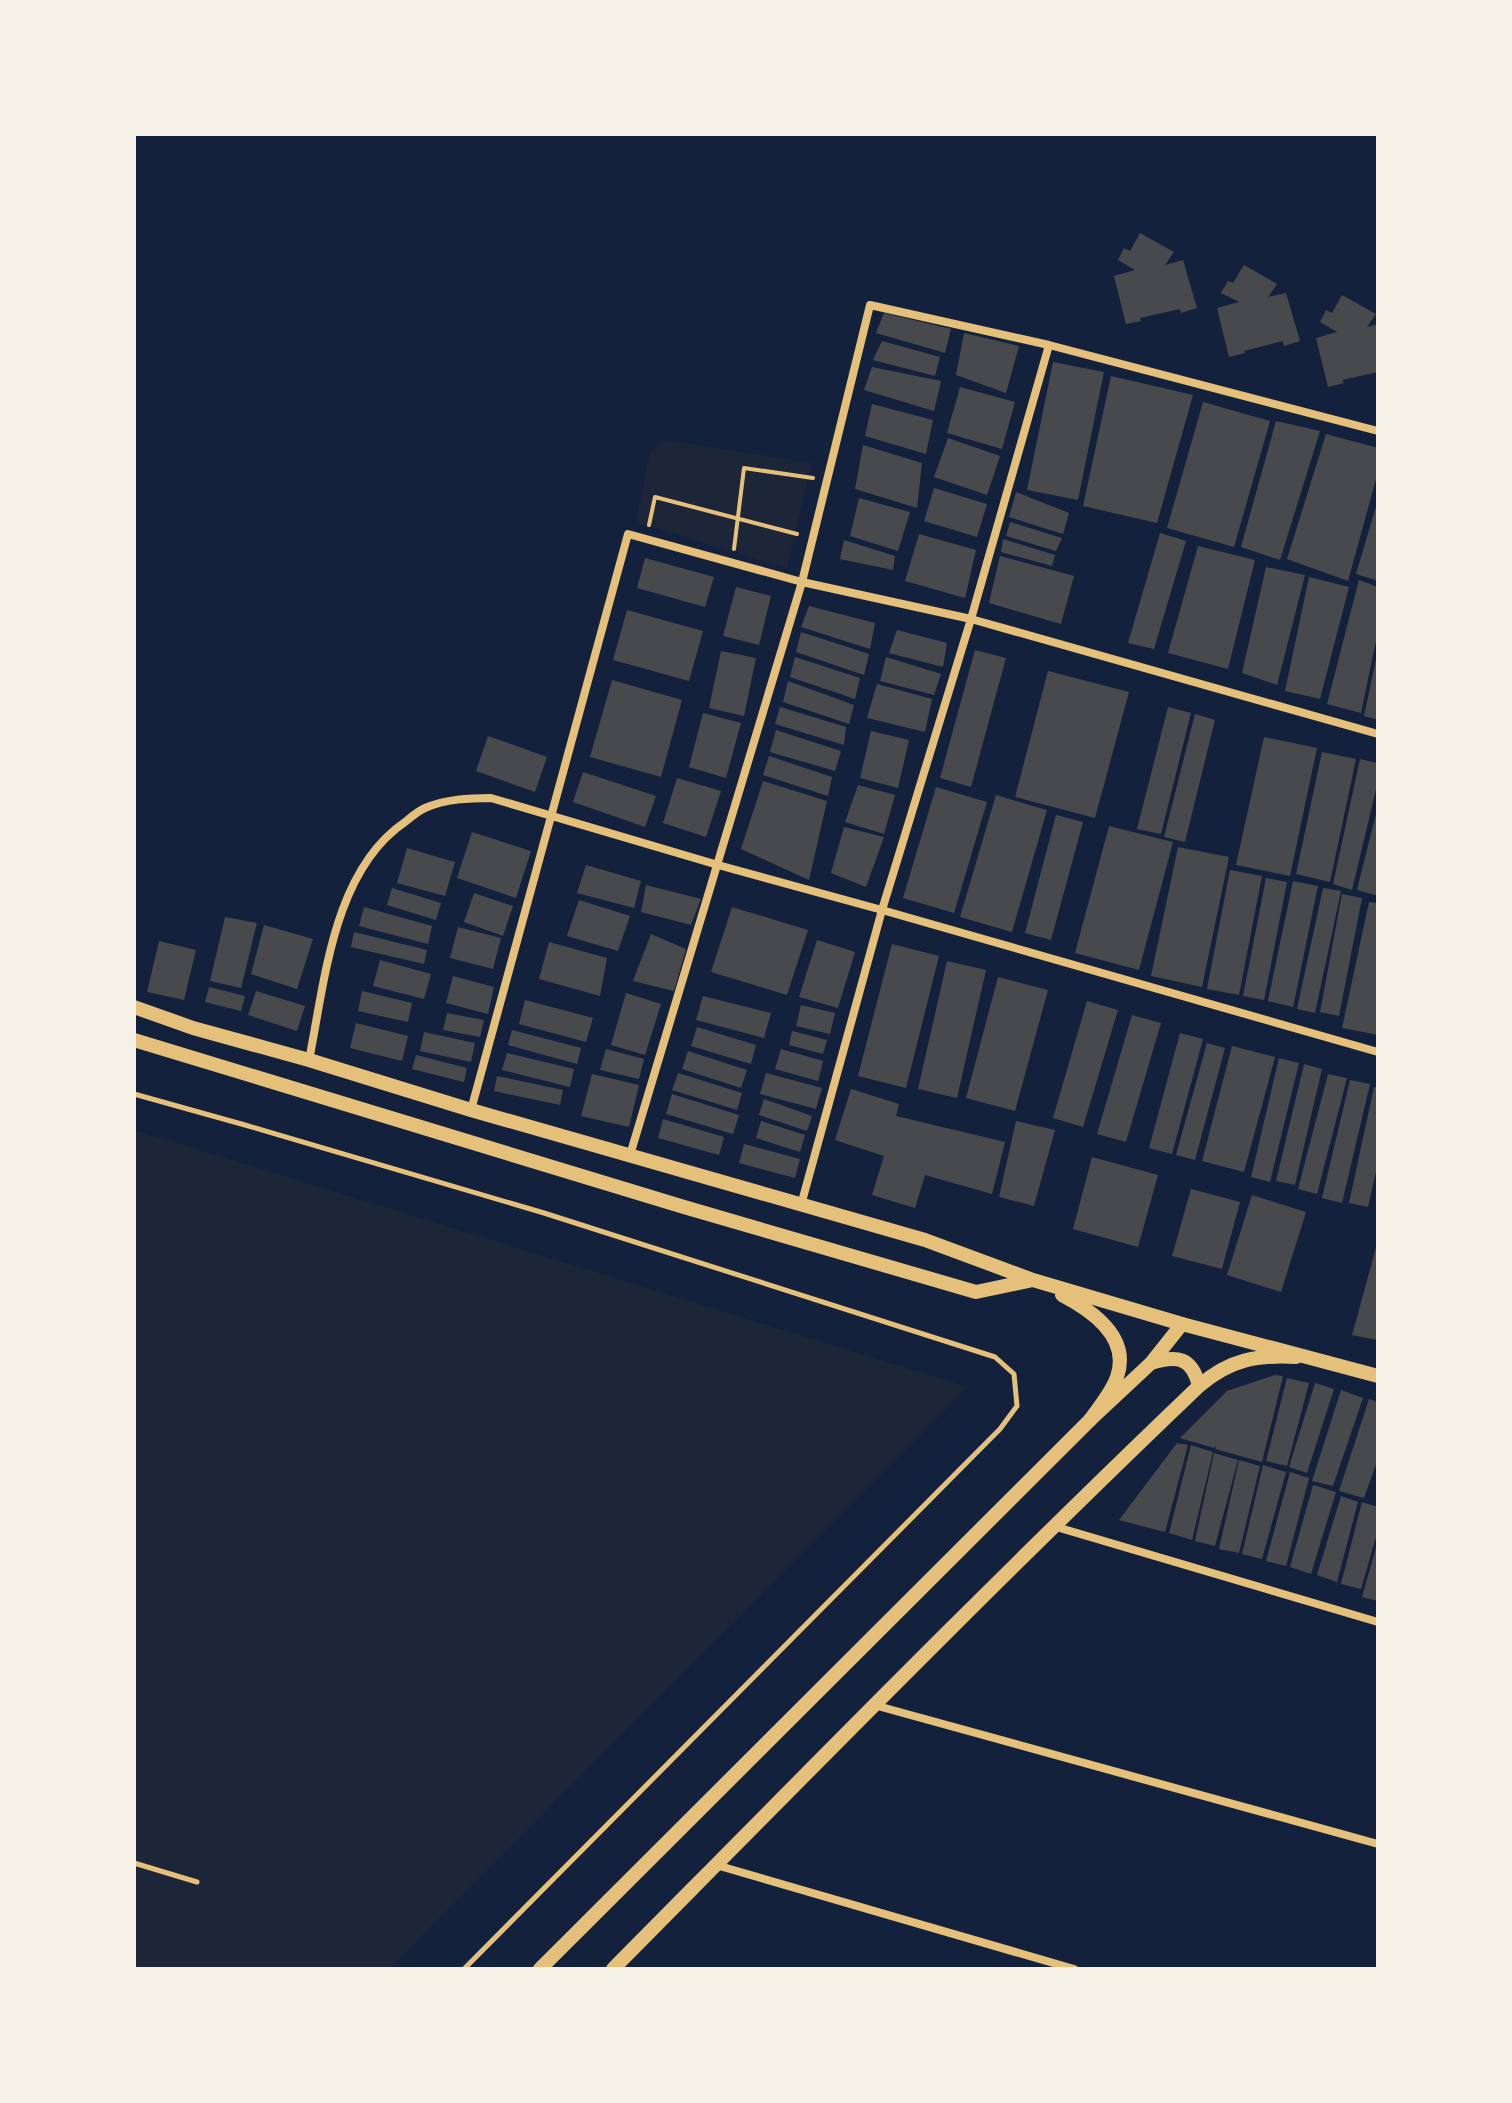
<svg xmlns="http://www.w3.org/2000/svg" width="1512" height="2103" viewBox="0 0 1512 2103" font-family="'Crimson Pro',serif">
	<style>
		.green { fill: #1d2539 }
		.building { fill: #48494c }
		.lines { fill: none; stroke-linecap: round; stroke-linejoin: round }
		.path { stroke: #e5c07b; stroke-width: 4 }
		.service { stroke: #e5c07b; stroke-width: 5 }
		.minor { stroke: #e5c07b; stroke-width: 8 }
		.tertiary { stroke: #e5c07b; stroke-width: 14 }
		.secondary { stroke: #e5c07b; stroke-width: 14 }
	</style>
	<rect width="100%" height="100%" fill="#14213d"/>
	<!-- green -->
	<path class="green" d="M666,440l146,23 -25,105 -151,-46 14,-70z
		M134,1130l834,257 -579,582h-255z"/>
	<!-- building -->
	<path class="building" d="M1140,233l34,19 -9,13 18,-5 14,48 -16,5 -1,-4 -40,9 1,3 -15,3 -12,-48 21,-6 -17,-10 6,-12 6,3z
		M1244,265l33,19 -9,13 18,-4 14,48 -16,5 -1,-5 -39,10 1,2 -16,4 -12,-49 22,-6 -18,-9 7,-12 5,2z
		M1342,295l34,19 -9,13 11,-3v48l-36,8 2,3 -16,4 -12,-49 21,-6 -17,-10 6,-12 6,3z
		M884,313l67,16 -6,24 -69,-20z
		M964,333l55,13 -13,47 -50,-18z
		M882,341l58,16 -5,19 -62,-16z
		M1053,362l51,10 -26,128 -51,-10z
		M872,367l69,14 -7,30 -70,-21z
		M1111,376l82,19 -36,128 -74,-17z
		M960,387l55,15 -13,47 -55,-16z
		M1203,402l67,19 -36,126 -67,-19z
		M872,404l61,16 -7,34 -61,-18z
		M1276,421l44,10 -40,129 -39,-13z
		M1326,434l52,14v24l-30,109 -61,-22z
		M948,438l52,18 -13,39 -53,-18z
		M863,445l59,18 -5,45 -62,-19z
		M934,488l53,16 -10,33 -53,-16z
		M1016,492l53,21 -6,21 -54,-17z
		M859,498l51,14 -12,39 -48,-15z
		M1377,503l1,1v77l-22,-7z
		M1010,522l52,16 -6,13 -50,-15z
		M1160,533l26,8 -32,108 -26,-6z
		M919,534l57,16 -11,48 -60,-17z
		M1003,539l52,16 -3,11 -51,-14z
		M844,540l51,16 -2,14 -53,-11z
		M1198,546l57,14 -27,109 -60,-16z
		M1000,556l74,20 -13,48 -72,-21z
		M645,558l69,19 -9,30 -68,-19z
		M1266,567l39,8 -28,110 -35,-12z
		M1309,577l40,10 -29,112 -35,-8z
		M1359,580l19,7v44l-17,82 -34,-9z
		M736,587l35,9 -12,49 -36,-9z
		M809,606l66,17 -5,26 -69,-22z
		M627,610l76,21 -14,50 -76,-21z
		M897,630l50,13 -4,24 -54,-14z
		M801,632l68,22 -5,21 -68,-23z
		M975,650l31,8 -35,129 -31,-9z
		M721,651l35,7 -12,58 -35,-8z
		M1377,654h1v66l-14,-4z
		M795,657l65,21 -5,21 -65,-22z
		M886,657l55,17 -7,21 -54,-14z
		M1048,671l81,21 -34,126 -80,-21z
		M612,680l70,20 -21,77 -71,-20z
		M788,681l66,24 -5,19 -66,-22z
		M877,684l55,15 -7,33 -58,-14z
		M780,707l66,20 -2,18 -69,-21z
		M1168,707l23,6 -30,121 -24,-5z
		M703,713l38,10 -15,55 -37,-11z
		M1195,714l20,6 -30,122 -21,-5z
		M776,730l65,21 -6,20 -65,-19z
		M871,731l38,9 -11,48 -38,-10z
		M488,736l59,21 -12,35 -59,-21z
		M1264,737l53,11 -27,128 -54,-11z
		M1322,752l34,7 -26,123 -34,-8z
		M769,756l63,21 -4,19 -65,-21z
		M1360,759l18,4v18l-26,109 -19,-6z
		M583,772l73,24 -11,31 -72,-25z
		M677,778l44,13 -15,46 -43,-14z
		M763,781l64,20 -18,79 -68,-31z
		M858,785l37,10 -11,39 -39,-12z
		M936,787l51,15 -33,111 -51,-15z
		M996,795l51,15 -35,122 -52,-15z
		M1377,810l1,1v85l-21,-6z
		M1056,815l27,7 -32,118 -26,-7z
		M1109,826l64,16 -34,128 -64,-17z
		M844,827l40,10 -18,50 -35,-14z
		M472,832l59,19 -15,47 -59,-20z
		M1178,847l51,10 -27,130 -51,-11z
		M407,848l48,14 -10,34 -48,-13z
		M586,865l55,16 -7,27 -57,-15z
		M1230,870l32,6 -23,119 -32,-6z
		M1266,878l21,4 -23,118 -21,-4z
		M1293,881l25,5 -25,121 -25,-6z
		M646,885l55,14 -10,26 -50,-13z
		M392,888l49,15 -5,17 -49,-15z
		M1323,888l18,3 -26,122 -18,-4z
		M474,893l39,13 -10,30 -39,-14z
		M1342,894l20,4 -23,118 -19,-4z
		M579,900l51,16 -12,35 -51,-15z
		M1369,902l9,1v132l-36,-7z
		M364,907l68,19 -4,18 -69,-18z
		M732,907l76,23 -21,65 -76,-23z
		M225,917l32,6 -16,65 -31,-7z
		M264,925l49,14 -16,50 -46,-15z
		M458,927l43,11 -8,31 -43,-11z
		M354,932l73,18 -3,14 -73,-17z
		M651,934l35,15 -12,42 -41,-10z
		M817,940l38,12 -17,56 -39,-11z
		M159,941l37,9 -12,50 -37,-8z
		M549,942l58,16 -7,38 -61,-17z
		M892,944l47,12 -33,132 -48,-12z
		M380,960l51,14 -7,25 -51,-13z
		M947,961l39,9 -29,128 -39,-9z
		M453,976l41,11 -6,27 -42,-11z
		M998,977l50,13 -33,121 -49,-13z
		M209,987l36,9 -4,15 -36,-9z
		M256,991l49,15 -8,25 -49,-16z
		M362,991l50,12 -4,19 -50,-11z
		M626,993l35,11 -16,51 -34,-10z
		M703,996l68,17 -7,25 -68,-18z
		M525,1000l68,18 -7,24 -67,-18z
		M1087,1001l31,9 -35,117 -30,-9z
		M801,1005l34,8 -5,21 -34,-8z
		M447,1013l37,7 -4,17 -37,-7z
		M1132,1015l29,8 -35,119 -29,-8z
		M356,1023l52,13 -6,25 -52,-13z
		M697,1027l59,18 -5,19 -60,-18z
		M512,1030l69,18 -4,16 -69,-19z
		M792,1031l35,9 -4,14 -34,-9z
		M424,1032l51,11 -4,19 -51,-11z
		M1180,1033l23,6 -31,115 -23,-6z
		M1207,1043l18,5 -30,112 -19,-5z
		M1232,1046l43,11 -31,115 -42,-11z
		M606,1049l38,10 -5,20 -39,-9z
		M781,1049l42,12 -5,20 -43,-12z
		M688,1051l59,19 -6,18 -59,-19z
		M507,1053l67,16 -4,18 -68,-17z
		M416,1055l51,13 -3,14 -52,-13z
		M1279,1058l20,5 -29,119 -19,-5z
		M1304,1064l18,5 -27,116 -19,-4z
		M678,1073l64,20 -5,17 -65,-20z
		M766,1073l56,15 -6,21 -56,-15z
		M592,1074l47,11 -10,42 -48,-11z
		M1328,1074l19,4 -30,116 -19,-5z
		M497,1076l66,14 -3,15 -66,-14z
		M1350,1080l20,4 -28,119 -20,-5z
		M1374,1087l4,1v75l-10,44 -19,-4z
		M851,1089l48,15 -3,12 109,26 -13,52 -67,-19 -10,33 -43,-13 12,-39 -49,-16z
		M672,1094l67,21 -6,19 -67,-20z
		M764,1099l48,17 -5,15 -48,-16z
		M663,1119l61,18 -5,18 -61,-17z
		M761,1121l44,14 -5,17 -44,-14z
		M1016,1121l39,9 -21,76 -35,-9z
		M744,1144l56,15 -5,19 -56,-15z
		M1092,1157l66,18 -20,72 -65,-18z
		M1191,1189l49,13 -18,67 -50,-13z
		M1252,1195l54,17 -25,80 -54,-17z
		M1377,1244l1,92 -1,4 -25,-5z
		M1275,1375l8,1 -21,86 -47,-13 1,-4 -2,3 -34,-10 47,-47z
		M1287,1378l22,5 -22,83 -21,-5z
		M1315,1383l19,6 -27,84 -18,-6z
		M1341,1390l22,8 -30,88 -21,-5z
		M1369,1399l9,3v57l-14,39 -25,-7z
		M1177,1443l11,2 -23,87 -46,-12z
		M1191,1445l22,7 -21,88 -23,-7z
		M1214,1453l24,7 -23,86 -20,-5z
		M1239,1460l21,6 -21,87 -20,-4z
		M1263,1465l23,7 -24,87 -20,-5z
		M1290,1472l19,6 -23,88 -20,-5z
		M1313,1485l23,7 -25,82 -21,-7z
		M1341,1496l17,6 -21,80 -20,-7z
		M1362,1502l16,5v23l-17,59 -20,-5z
		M1377,1544h1v57l-16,-4z"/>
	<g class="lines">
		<!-- path -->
		<path class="path" d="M649,525l6,-28 142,37
			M734,549l10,-81 69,10"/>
		<!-- service -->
		<path class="service" d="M134,1094l111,31 299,88 451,144 19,17 3,32 -17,23 -536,540
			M134,1863l63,19"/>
		<!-- minor -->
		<path class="minor" d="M309,1060c16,-79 24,-189 96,-238 6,-5 13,-11 20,-14 21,-9 44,-10 66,-10l227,67 164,45 496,142
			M471,1110l157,-576 174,48 169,37 407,115
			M630,1155l172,-573 68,-277 179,40 329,86
			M801,1205l81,-295 89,-291 78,-274
			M1053,1526l325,96
			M874,1705l504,139
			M716,1865l358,104"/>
		<!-- tertiary -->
		<path class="tertiary" d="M1151,1363c26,-8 41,-6 48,23
			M540,1969l550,-549 61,-57 31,-39
			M613,1969c194,-196 387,-393 586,-583 31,-27 58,-31 97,-29"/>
		<!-- secondary -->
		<path class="secondary" d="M134,1007l59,21 116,32 162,50 454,130 108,40 149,44 196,52
			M134,1040l550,167 292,85 57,-12
			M1062,1295c29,15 69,42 55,82 -5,15 -18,30 -27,43"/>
	</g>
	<!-- border -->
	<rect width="1512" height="2103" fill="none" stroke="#f6f1e7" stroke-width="272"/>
</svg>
